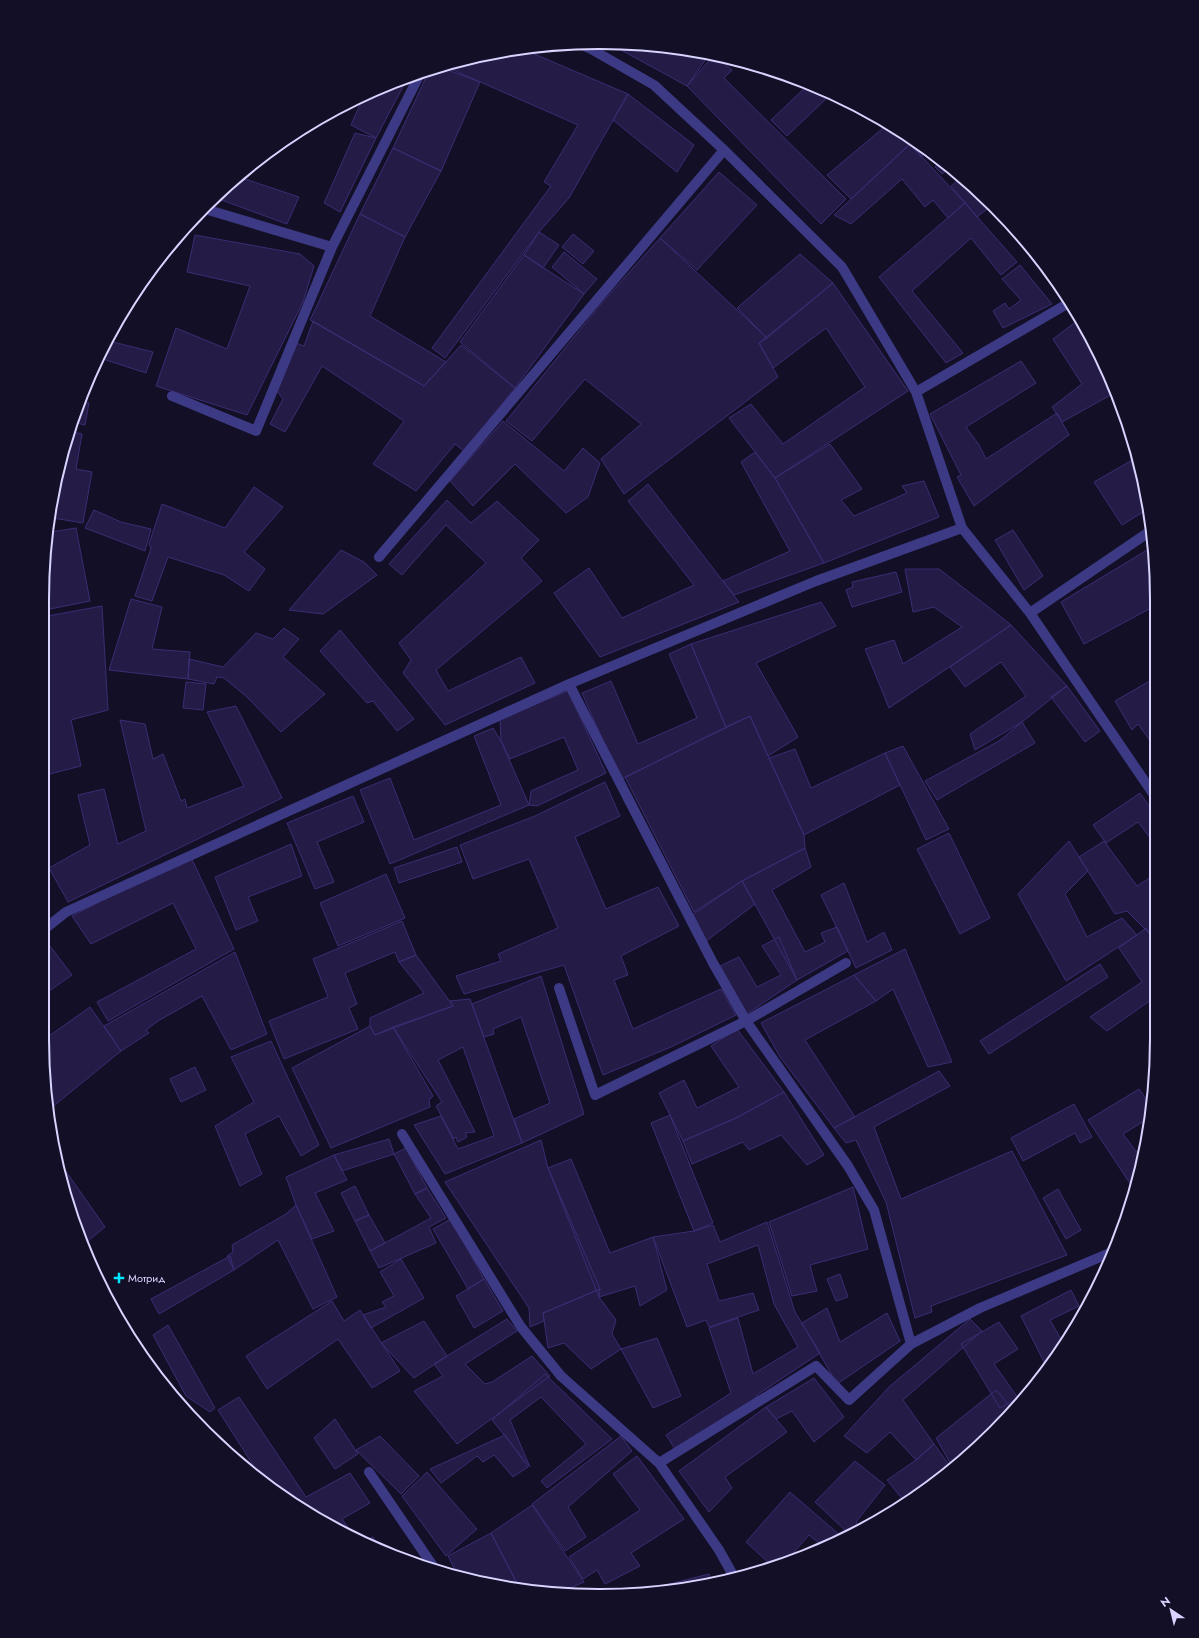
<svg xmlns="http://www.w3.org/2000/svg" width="1199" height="1638" viewBox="0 0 1199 1638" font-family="Jost,sans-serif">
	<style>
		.building { fill: #241b47; stroke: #3b2d73 }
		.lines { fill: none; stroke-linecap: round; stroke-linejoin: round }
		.minor { stroke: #3d3a85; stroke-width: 10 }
		.poi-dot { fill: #00e5ff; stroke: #130f26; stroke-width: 1.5 }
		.labels { text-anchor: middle; stroke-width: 3; stroke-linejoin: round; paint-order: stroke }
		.poi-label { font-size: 11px; fill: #d9d4ff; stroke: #130f26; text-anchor: start }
		.rim { fill: none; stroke: #d9d4ff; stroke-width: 2 }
	</style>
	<rect width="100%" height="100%" fill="#130f26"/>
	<!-- building -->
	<path class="building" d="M612,45l60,2 37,8 -22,31z
		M525,50l103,44 -59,104 -30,34 -94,126 -13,-10 119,-162 -7,-4 34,-57 -134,-59 11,-5z
		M713,56l3,1 16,13 -8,8 122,121 -25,25 -134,-138z
		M440,67l40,15 -39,89 -48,-23 36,-77z
		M407,79l-31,59 -25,-13 13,-30z
		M808,85l22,10 -43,41 -16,-16z
		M628,94l66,51 -17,27 -64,-52z
		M888,124l39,27 -6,6 -11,-13 -59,55 -24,-24z
		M355,133l21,5 -36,74 -16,-9z
		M910,144l55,59 -17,15 -15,-18 -8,7 -23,-28 -51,45 -17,-9z
		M393,148l48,23 -36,66 -45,-23z
		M941,162l8,6 -7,6 -7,-7z
		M719,172l38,33 -60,65 -37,-32z
		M239,177l60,20 -12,27 -71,-26z
		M962,177l29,29 -14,11 -26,-31z
		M965,203l52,59 -16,13 -30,-37 -59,53 51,62 -17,10 -67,-86z
		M360,214l45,23 -35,79 76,46 -22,24 -114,-66z
		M539,232l20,13 -16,23 -19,-13z
		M573,234l21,17 -11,13 -21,-17z
		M195,235l105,19 14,12 -11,36 -56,113 -91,-29 20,-58 51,21 23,-63 -63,-14z
		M660,238l107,100 -8,5 19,34 -154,117 -23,-35 40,-35 -56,-45 -53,62 -26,-20 94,-116z
		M564,252l33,27 -13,15 -32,-27z
		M800,254l33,29 -66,55 -30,-30z
		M524,255l60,39 -69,94 -55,-46z
		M1020,265l32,39 -49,24 -10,-17 12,-8 4,6 12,-9 -19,-21z
		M833,283l75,108 -133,87 -46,-60 22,-14 32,40 82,-57 -39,-59 -53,40 -14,-25z
		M313,321l111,65 37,-41 54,43 -51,63 -9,-7 -39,47 -43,-27 31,-43 -82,-55 -37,66 -15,-8 13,-25 -6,-8 19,-48 8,3z
		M1077,321l37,65 2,6 -54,30 -10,-15 30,-23 -29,-45z
		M109,341l44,11 -7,21 -46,-15z
		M1021,361l15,22 -70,44 13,18 7,14 71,-46 12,22 -95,71 -17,-29 4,-2 -31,-61z
		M79,401l10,2 -4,22 -13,-3z
		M503,421l61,50 19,-23 17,15 -12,34 -22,16 -51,-49 -42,42 -23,-25z
		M69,431l13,3 -6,35 16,3 -9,51 -30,-5 8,-63z
		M830,444l32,45 -21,11 13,16 53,-23 -5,-7 22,-5 15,36 -115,46 -49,-85z
		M755,452l20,26 49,85 -90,32 -11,-14 67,-30 -49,-89z
		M1134,459l14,50 -26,16 -28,-43z
		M648,484l91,118 -139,55 -46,-64 35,-25 33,50 72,-33 -66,-84z
		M254,487l29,20 -39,45 21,17 -16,22 -25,-16 -56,-18 -16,44 -17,-5 16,-48 -2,-4 13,-40 63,24z
		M447,500l24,23 26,-22 42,39 -18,18 21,23 -106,89 12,21 73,-34 14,26 -90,42 -42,-52 8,-13 -12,-17 87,-80 -40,-38 -44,50 -13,-11z
		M94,510l27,12 30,7 -6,22 -60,-23z
		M76,528l14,73 -45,9 -2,-17 8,-61z
		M1013,530l30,46 -19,14 -29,-50z
		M1152,547l1,60 -69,37 -23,-42z
		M341,550l23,12 13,13 -54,39 -34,-4z
		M905,569h34l52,40 20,16 -122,83 -24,-59 29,-9 9,24 59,-37 -28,-20 -21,5z
		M896,572l6,20 -50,15 -6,-17 7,-3 -1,-5z
		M131,599l31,8 -10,42 38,3 -2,27 -79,-9z
		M821,602l15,24 -80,37 42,74 -30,19 -18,-40 -24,11 -35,-83z
		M102,606l6,104 -37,10 10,46 -39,10v-159z
		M1011,625l56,61 -45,36 -47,28 -5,-16 56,-38 -25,-34 -36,25 -15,-20z
		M284,628l15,11 -16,18 42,37 -44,38 -34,-35 -23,-19 -7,-1 -3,7 -26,-5 1,-20 34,8 33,-34 17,6z
		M340,630l74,89 -17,12 -24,-30 -6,2 -47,-52z
		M691,644l35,83 -106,53 -38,-87 29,-12 27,63 59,-26 -28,-64z
		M1153,679l1,67 -16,-22 -6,6 -17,-29z
		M186,682l20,2 -3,26 -20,-2z
		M1067,686l33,45 -15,11 -34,-45z
		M568,691l38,82 -69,33 -8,-1 2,-14 47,-21 -14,-33 -54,22 -9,-18 -1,-22z
		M236,706l46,92 -214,104 -19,-34 41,-23 -12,-50 26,-6 14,55 28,-13 -26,-111 25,4 8,35 10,-5 18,47 4,-2 2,9 57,-22 -37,-74z
		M750,716l54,119 1,13 -63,33 -48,31 -69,-135z
		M1022,722l13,21 -98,57 -12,-19 74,-40z
		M493,728l8,13 28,64 -139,59 -30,-74 30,-12 24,62 87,-35 -27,-69z
		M903,746l46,83 -23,11 -41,-87z
		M795,749l16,39 74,-35 15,32 -96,50 -35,-77z
		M605,782l15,34 -45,21 31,72 52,-22 21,39 -58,30 7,19 -14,5 19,49 88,-40 15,26 -65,32 -68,28 -39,-110 -100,29 -8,-18 45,-15 -3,-7 60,-26 -29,-69 -56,20 -13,-34 75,-29z
		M1140,793l14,20v30l-16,-21 -32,21 -13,-18z
		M353,796l11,26 -47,20 17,40 -19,7 -28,-66z
		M949,833l41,85 -30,16 -43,-85z
		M1069,841l19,30 -23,23 22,43 35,-19 15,17 -71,46 -48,-87z
		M1104,841l33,45 17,-11 1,55 -6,3 -22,-22 -12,3 -36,-57z
		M291,844l11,32 -54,21 10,24 -22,9 -21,-53z
		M457,847l5,15 -63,21 -5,-15z
		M805,848l6,19 -39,23 33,62 20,-10 -4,-9 16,-6 11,24 -51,29 -55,-99z
		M190,855l44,94 -126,72 -11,-19 99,-53 -23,-46 -82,41 -19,-28z
		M386,874l19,44 -67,28 -18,-43z
		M742,881l13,23 -50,38 -16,-25z
		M844,883l23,59 17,-10 8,18 -36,18 -35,-73z
		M402,921l14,34 -17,7 -4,-10 -50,21 12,31 -8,4 9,21 -74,30 -15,-38 59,-24 -15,-38z
		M1146,928l9,14v55l-48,34 -17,-14 52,-35 -23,-34z
		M779,937l18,43 -50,34 -27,-48 19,-9 18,30 24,-12 -19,-29z
		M50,946l22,29 -30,21v-44z
		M905,949l47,113 -24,5 -35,-78 -17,12 -22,-26z
		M235,952l32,82 -36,16 -29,-54 -44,25 -12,9 3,3 -28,18 -17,-25z
		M416,955l37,51 -78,29 -5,-9v-8l54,-25 -25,-31z
		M1100,964l8,13 -119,77 -9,-13z
		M854,975l22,26 -71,39 50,77 -21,11 -54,-71 -19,-34z
		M541,976l43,138 -62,29 -8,-24 36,-16 -29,-86 -28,12 1,5 -10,3 -12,-33z
		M470,999l52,144 -77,31 -31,-49 27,-9 17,33 36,-13 -31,-89 -25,13 37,72 -10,1 2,4 -9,5 -2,-5 -2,2 -18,-33 6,-4 -49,-75 60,-21 -3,-5z
		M90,1007l31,44 -70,57 -9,-67z
		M370,1026l5,9 18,-8 40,69 -4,4 1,7 -99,41 -39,-80z
		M737,1029l47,63 -48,26 -53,23 -24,-48 25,-13 13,28 42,-21 -28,-41z
		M271,1041l48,104 -18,11 -22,-40 -34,18 17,40 -22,12 -25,-60 39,-24 -23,-45z
		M195,1067l11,23 -25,12 -11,-23z
		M939,1071l11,15 -76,41 27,72 111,-48 55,104 -136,51 1,6 -17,6 -29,-116 -30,-62 -10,3 -12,-15z
		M1139,1089l12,17 -2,12 -26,16 19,25 -7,32 -47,-71z
		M784,1092l40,63 -17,10 -26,-30 -32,15 -6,-8 -51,22 -9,-23 53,-23z
		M1074,1104l18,33 -12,6 -5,-10 -52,28 -12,-23z
		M670,1115l43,108 -19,8 -43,-108z
		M389,1139l5,15 -52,17 -8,-16z
		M541,1140l7,28 52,121 -57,24 1,8 -14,6 -1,-19 -84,-126z
		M406,1148l21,40 -12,6 -21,-40z
		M334,1155l13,25 -32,13 19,38 -22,8 -16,-34 -10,-28z
		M571,1159l39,94 43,-16 14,53 -27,16 -5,-20 -36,11 -51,-129z
		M58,1160l47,67 -23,19 -21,-63z
		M355,1186l14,29 -14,6 -14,-28z
		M853,1187l15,62 -58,16 7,26 -25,5 -23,-74z
		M427,1188l19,30 -17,9 7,16 -57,25 -9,-17 61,-33 -16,-24z
		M1058,1189l23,41 -15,9 -23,-41z
		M296,1205l41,92 -24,12 -35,-69 -44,30 -7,-14 6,-4 -1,-7 54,-31z
		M369,1215l16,28 -15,8 -15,-30z
		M451,1219l33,60 -16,10 -35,-60z
		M767,1222l28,90 25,41 -63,42 1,2 -83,52 -9,-14 65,-42 -22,-65 29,-10 15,56 45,-27 -24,-43 -16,-59 -51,19 12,37 34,-8 6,17 -50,17 -3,-7 -19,7 -34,-90 41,-6 19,-6 7,17z
		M230,1256l4,14 -75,44 -8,-15z
		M401,1259l23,39 -53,30 -8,-13 23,-8 -4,-5 12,-6 -14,-24z
		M840,1274l8,23 -12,4 -9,-22z
		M484,1279l19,32 -29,17 -18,-32z
		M600,1289l-1,8 17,23 -4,14 9,15 -30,20 -27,-26 -16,5 -5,-35z
		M1071,1290l8,16 -29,14 12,21 -16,25 -25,-50z
		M332,1301l12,20 16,-11 40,61 -28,17 -34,-49 -71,50 -21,-33z
		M827,1308l13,34 47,-29 13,28 -63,43 -35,-61z
		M507,1319l10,12 -52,33 20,20 7,-2 40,-26 18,20 -93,68 -43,-53 29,-15 -9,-12z
		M970,1319l12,12 -79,69 31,44 -18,16 -26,-28 -23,21 -23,-17 45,-49z
		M424,1321l23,35 -33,22 -33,-35z
		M999,1322l19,27 -24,15 24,34 -18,10 -39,-64z
		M168,1325l47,83 -5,4 -24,-16 -33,-61z
		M657,1338l24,58 -28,12 -32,-59z
		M545,1374l67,65 -65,49 -6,-7 45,-37 -45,-47 -31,23 20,47 -38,-47z
		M814,1378l30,39 -30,25 -22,-31 -16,8 -10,-12z
		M996,1390l18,21 -61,57 -17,-30z
		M239,1397l67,100 44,-24 20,30 -28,16 13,18 -2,1 -93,-62 -42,-66z
		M766,1407l21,25 -62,45 7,11 -23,24 -30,-41z
		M335,1419l23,35 -23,15 -21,-31z
		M505,1435l23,32 -15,10 -19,-22 -11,7 -6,-6 -36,27 -11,-14z
		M380,1436l39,40 -18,18 -45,-44z
		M621,1436l11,15 -64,56 18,30 -21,14 -33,-47z
		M934,1444l18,25 -13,12 -35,20 -17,-21 29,-20z
		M637,1456l47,63 -53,34 9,13 -35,18 -8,-14 -14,9 -14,-22 71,-47 -27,-36z
		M855,1461l30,24 -29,37 3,5 -11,6 -33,-31z
		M427,1472l50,57 -31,27 -44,-60z
		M790,1492l52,45 -18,10 -15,-12 -23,26 -15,4 -25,-23z
		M532,1505l52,77 -27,12 -37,-5 -29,-56z
		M491,1533l29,56 -29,-4 -34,-11 -9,-18z
		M373,1537l6,10 -16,-5z
		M709,1574l2,7 -39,10 -38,2z"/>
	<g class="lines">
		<!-- minor -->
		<path class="minor" d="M580,44l11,5 63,36 70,65 118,117 74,125 46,136 68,85 124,182
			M205,209l127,38
			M916,392l151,-88
			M172,396l84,35 76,-184 88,-173
			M379,557l345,-407
			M1030,613l122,-83
			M569,684l144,279 33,58 102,145 26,44 37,134
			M42,931l24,-19 503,-228 247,-103 146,-53
			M559,988l36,107 151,-74 100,-58
			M402,1134l119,193 40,49 98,87 60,87 14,25
			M659,1463l157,-97 33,34 62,-56 69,-36 132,-56
			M369,1472l64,94"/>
	</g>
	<!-- markers -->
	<path class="poi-dot" d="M117 1272h4v4h4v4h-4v4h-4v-4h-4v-4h4z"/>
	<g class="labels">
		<!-- poi labels -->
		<g class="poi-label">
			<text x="128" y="1282">Мотрид</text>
		</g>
	</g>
	<!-- crop -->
	<path d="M0 0H1199V1638H0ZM599 49H600A550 550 0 0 1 1150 599V1039A550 550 0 0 1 600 1589H599A550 550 0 0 1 49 1039V599A550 550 0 0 1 599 49Z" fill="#130f26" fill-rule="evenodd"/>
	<path class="rim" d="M599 49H600A550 550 0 0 1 1150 599V1039A550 550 0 0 1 600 1589H599A550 550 0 0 1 49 1039V599A550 550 0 0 1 599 49Z"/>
	<!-- north arrow -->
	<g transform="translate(1171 1610) rotate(325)" stroke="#130f26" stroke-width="3" paint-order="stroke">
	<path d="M0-3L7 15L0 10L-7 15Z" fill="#d9d4ff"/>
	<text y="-6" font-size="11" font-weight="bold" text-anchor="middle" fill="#d9d4ff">N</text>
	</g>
</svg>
